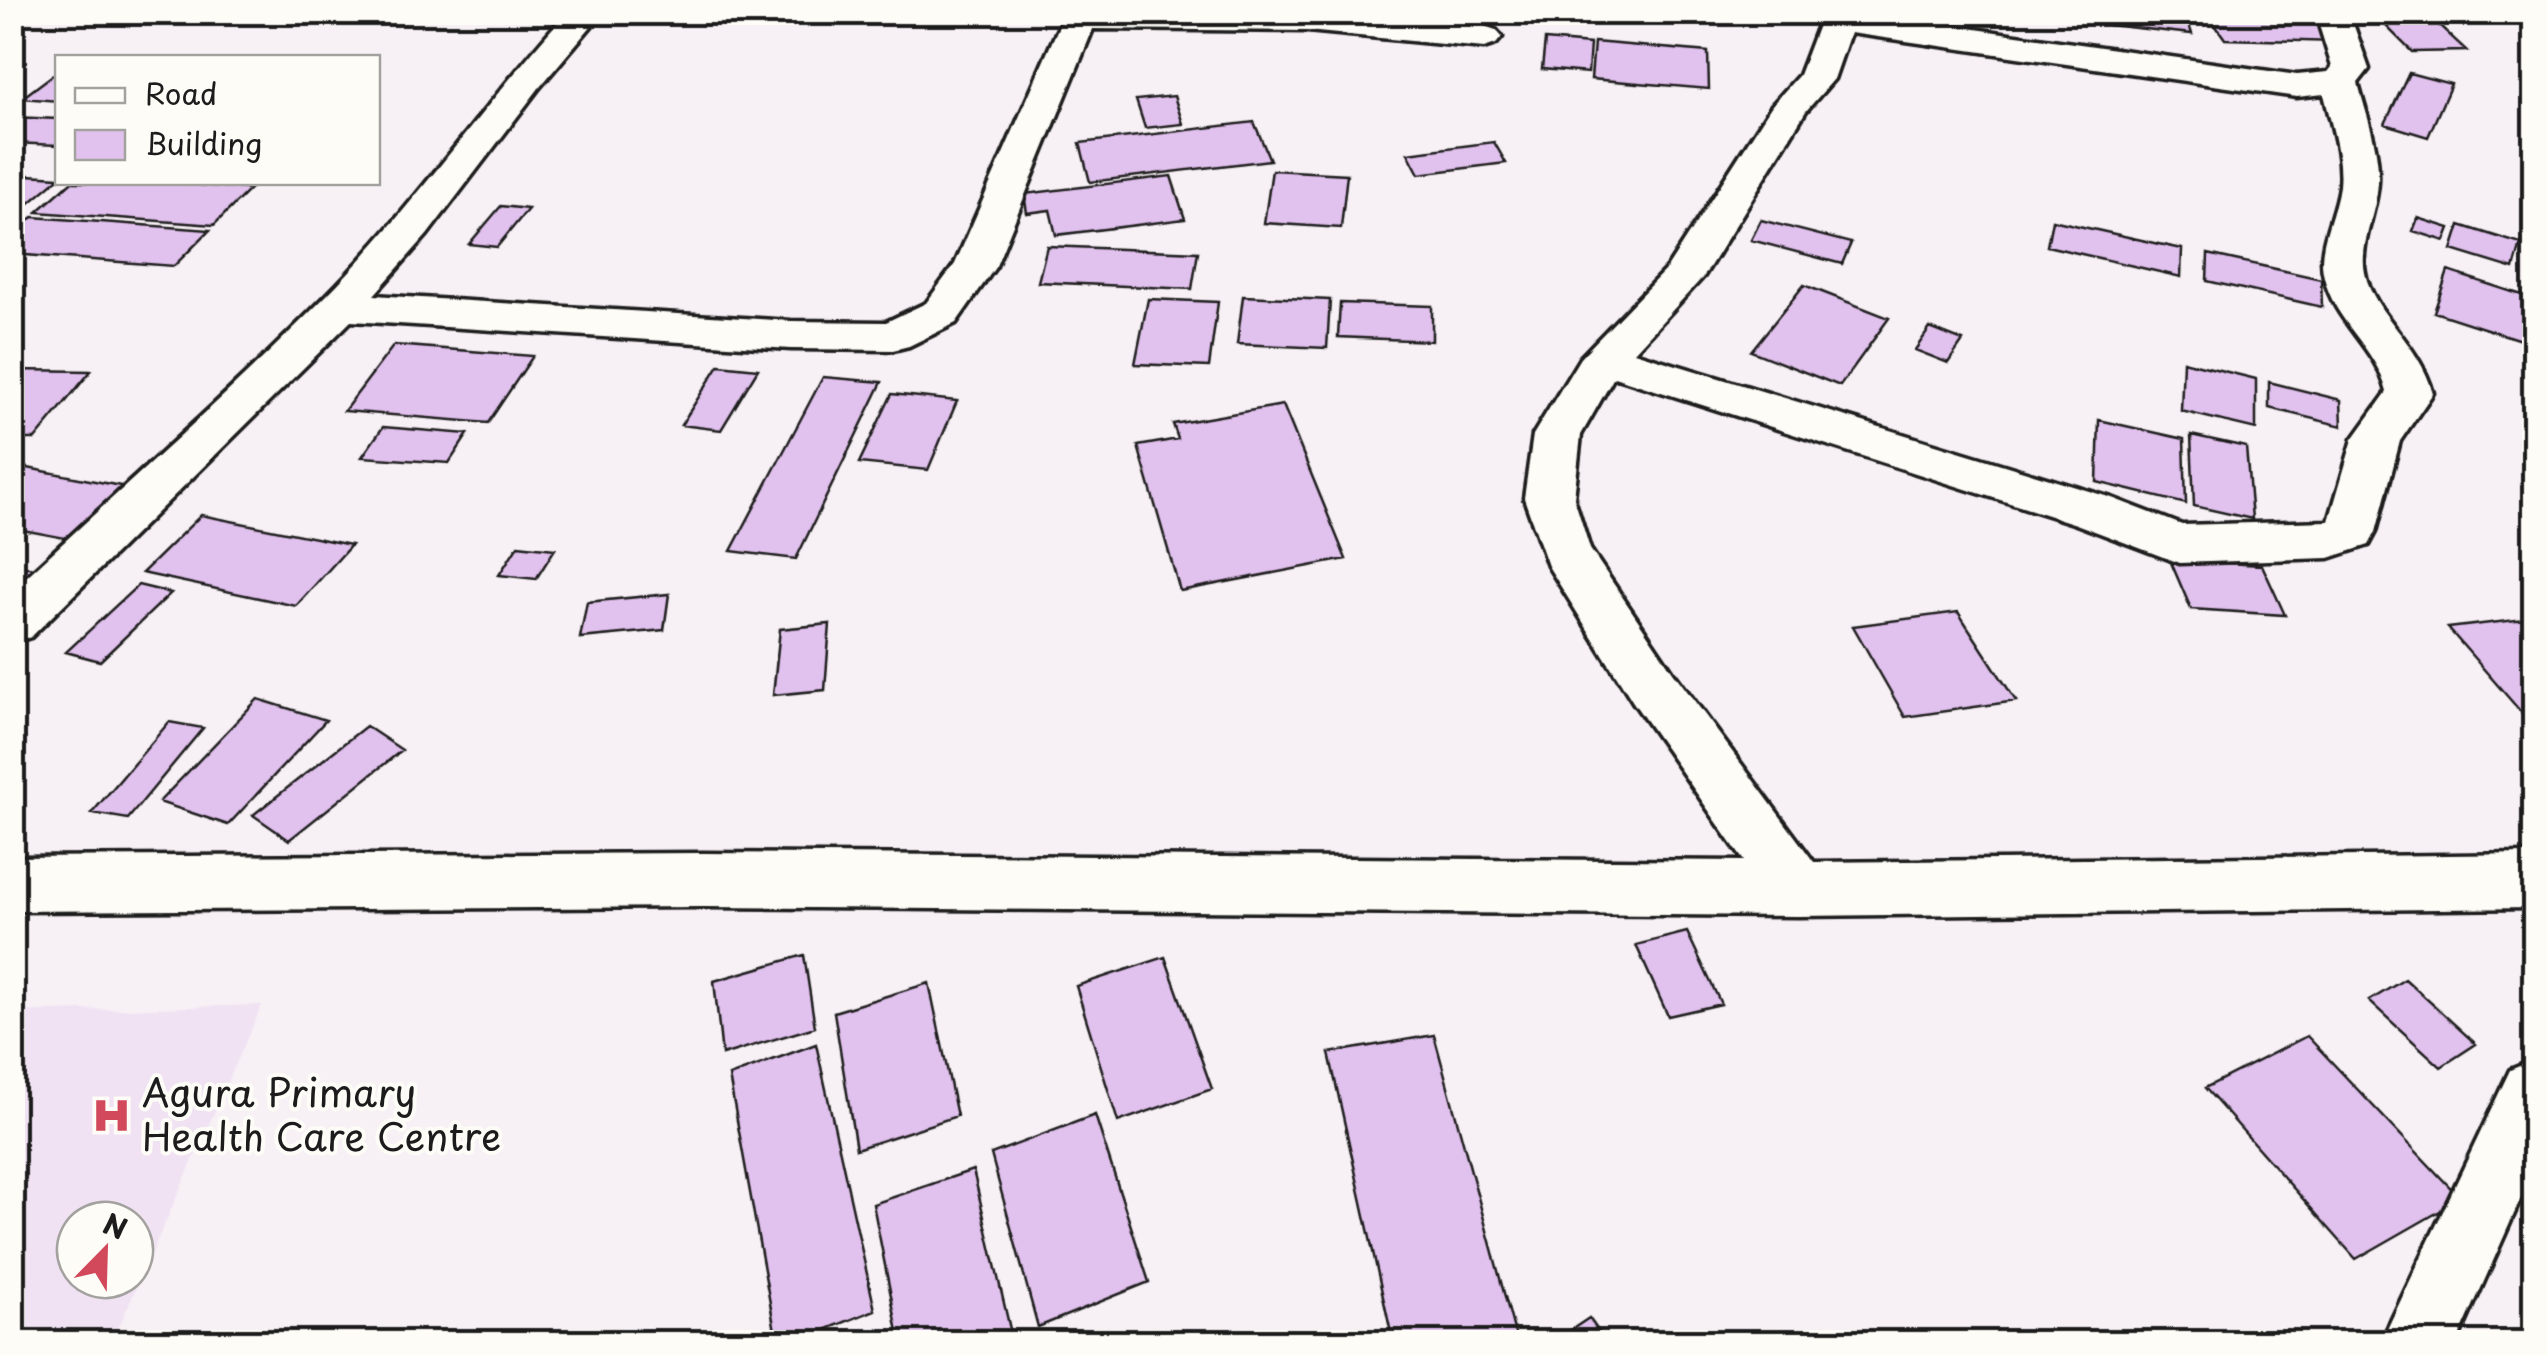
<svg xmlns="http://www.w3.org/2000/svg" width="2547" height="1355" viewBox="0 0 2547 1355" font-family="'Playpen Sans',sans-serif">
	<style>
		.built { fill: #f0e2f3; fill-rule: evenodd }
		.building { fill: #e1c1ed; stroke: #1c1c1c; stroke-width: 2.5 }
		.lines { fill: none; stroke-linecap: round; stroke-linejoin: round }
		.minor-casing { stroke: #1c1c1c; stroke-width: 7 }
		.minor { fill: #fdfcf7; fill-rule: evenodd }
		.labels { text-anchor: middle; stroke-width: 8; stroke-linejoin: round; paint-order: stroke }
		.near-poi-label { font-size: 38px; fill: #1c1c1c; stroke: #fdfcf7; text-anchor: start }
	</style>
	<rect width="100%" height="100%" fill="#f7f0f5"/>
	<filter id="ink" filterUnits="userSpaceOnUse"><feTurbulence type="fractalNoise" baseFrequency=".01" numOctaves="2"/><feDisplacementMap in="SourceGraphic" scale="20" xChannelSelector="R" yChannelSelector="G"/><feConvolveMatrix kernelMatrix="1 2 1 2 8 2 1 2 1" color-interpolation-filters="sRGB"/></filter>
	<g filter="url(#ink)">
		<!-- built -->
		<path class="built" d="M262,1005l-150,337h-99v-330zM75,1220h60v60h-60z"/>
		<!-- building -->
		<path class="building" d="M650,12h122l-5,8z
			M2107,12h78l7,22 -83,-9z
			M2206,12l108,2 23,28 -112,-3z
			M2372,12h53l42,39 -55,1z
			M1545,40l45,4 -2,29 -46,-4z
			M1594,42l114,10 1,37 -118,-10z
			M58,71v30l-36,-3z
			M2409,73l42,11 -23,53 -43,-13z
			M1174,96l9,28 -38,4 -9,-28z
			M12,117l46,2v26l-46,-2z
			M1254,122l16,38 -180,22 -10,-39z
			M1494,142l12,21 -87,11 -11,-21z
			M1272,170l75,4 -6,54 -77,-5z
			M12,174l46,3v2l-37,31h-9z
			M1171,176l14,43 -129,16 -6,-25 -23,3 -3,-19z
			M71,182h92l87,7 -36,36 -177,-13z
			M501,206l27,3 -31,38 -28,-3z
			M33,217l177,13 -36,36 -162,-12v-19z
			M2418,218l32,10 -5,13 -32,-10z
			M1761,220l90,23 -9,21 -91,-24z
			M2052,220l130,29 -1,28 -134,-31z
			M2460,225l61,19 -7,25 -62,-19z
			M1047,246l151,6 -6,37 -154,-7z
			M2208,254l113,25 1,28 -115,-26z
			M2448,271l86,28 -4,44 -96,-31z
			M1804,285l85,33 -49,68 -89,-35z
			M1243,296l87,4 -3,48 -90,-4z
			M1148,299l70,3 -9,65 -74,-3z
			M1340,303l92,3v35l-94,-4z
			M1930,328l33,13 -15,22 -33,-13z
			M394,345l139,11 -45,67 -144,-12z
			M2183,361l73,18v50l-75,-18z
			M719,365l39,4 -37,61 -40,-5z
			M12,370l79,1 -56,68h-23z
			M823,377l59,5 -86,177 -65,-8z
			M2269,382l72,18 1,26 -73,-18z
			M892,394l65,7 -29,69 -69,-7z
			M1283,405l63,154 -166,32 -42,-145 40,-7 -5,-15z
			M2099,420l85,19 2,65 -89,-22z
			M383,427l85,7 -19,29 -87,-6z
			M2191,435l55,12 6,72 -58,-13z
			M12,465l114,22 -56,52 -58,-11z
			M201,515l150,30 -55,61 -154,-33z
			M518,545l37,4 -19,30 -37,-4z
			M2170,560l92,5 23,50 -94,-6z
			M18,565l31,6 -37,35v-36z
			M138,585l33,8 -71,68 -34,-9z
			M669,594l-5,36 -84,8 7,-36z
			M1958,612l58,89 -111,16 -52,-91z
			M2533,618l1,1v108l-86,-99z
			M830,624l-5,66 -52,5 7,-66z
			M258,699l68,21 -98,105 -69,-23z
			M169,722l34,6 -75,91 -36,-6z
			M366,726l36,24 -113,90 -36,-25z
			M1687,932l34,72 -53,12 -32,-71z
			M804,955l11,72 -93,28 -8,-74z
			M1165,957l47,132 -94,33 -42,-136z
			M2405,979l71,65 -35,23 -72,-66z
			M929,983l28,133 -101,33 -22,-137z
			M1434,1035l83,306 -124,1 -64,-289z
			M2307,1036l154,163 -105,60 -151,-171z
			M816,1044l59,266 -80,32h-18l-48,-266z
			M1095,1115l54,167 -111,45 -47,-173z
			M973,1170l40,172h-113l-27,-138z
			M1589,1318l17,24h-53z"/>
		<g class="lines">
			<defs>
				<path id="minor" d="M567,12h36l-64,76 -112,147 -53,60 417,26 95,1 40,-19 29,-39 110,-252h263l156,14 12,4 6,7 -6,7 -12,4 -177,-17 -214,-2 -97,237 -40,57 -47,23 -16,4 -102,-1 -440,-28 -320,316 -19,6v-53c104,-97 212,-191 312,-292 89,-89 159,-193 243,-286z
					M1823,12h34l440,63 31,-3 4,-5 -17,-55h34l20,57 -11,14c8,32 22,66 20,99 -1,30 -19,61 -13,91 9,42 54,69 68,120l-33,48 -24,91 -7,13 -40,13 -150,5 -103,-39 -462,-147 -33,58 -7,63 16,51 83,123 141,190 720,-8v54l-736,8 -1096,-9 -690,4v-54l690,-4 1042,8 -111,-159 -85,-136 -24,-68 9,-63 47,-77 87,-90 105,-163 27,-30zM1850,33l447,64 27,-3c7,30 18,61 15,92 -4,30 -23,60 -15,91 10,45 52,70 63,115l-34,47 -24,82 -147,4 -70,-27 -478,-146 70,-76 102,-165 28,-32z
					M2534,1060v109l-77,173h-76l129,-272z"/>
			</defs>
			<!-- minor casing -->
			<use href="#minor" class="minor-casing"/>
			<!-- minor -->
			<use href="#minor" class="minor"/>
		</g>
	</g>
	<!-- icons -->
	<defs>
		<symbol id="hospital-bare" viewBox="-9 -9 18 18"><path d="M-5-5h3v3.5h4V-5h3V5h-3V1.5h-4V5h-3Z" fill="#d1495b" stroke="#fdfcf7" stroke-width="2.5" paint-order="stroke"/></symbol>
	</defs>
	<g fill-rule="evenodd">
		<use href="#hospital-bare" x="84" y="1088" width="55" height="55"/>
	</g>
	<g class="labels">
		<!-- near-poi labels -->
		<g class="near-poi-label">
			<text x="142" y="1107">Agura Primary<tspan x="142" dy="44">Health Care Centre</tspan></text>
		</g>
	</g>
	<!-- margin -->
	<rect width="2547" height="1355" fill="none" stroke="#fdfcf7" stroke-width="50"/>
	<rect x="25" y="25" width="2497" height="1305" fill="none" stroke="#1c1c1c" stroke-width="4" filter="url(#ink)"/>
	<!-- legend -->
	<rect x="55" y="55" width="325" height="130" fill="#fdfcf7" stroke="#a3a29f" stroke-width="2.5"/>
	<rect x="75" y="88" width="50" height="15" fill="#fdfcf7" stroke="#a3a29f" stroke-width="2.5"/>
	<text x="145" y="105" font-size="30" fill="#1c1c1c">Road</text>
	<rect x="75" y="130" width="50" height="30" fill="#e1c1ed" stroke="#a3a29f" stroke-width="2.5"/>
	<text x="145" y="155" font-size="30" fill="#1c1c1c">Building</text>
	<!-- north arrow -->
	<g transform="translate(105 1250) rotate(23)"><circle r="48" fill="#fdfcf7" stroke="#a3a29f" stroke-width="2.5"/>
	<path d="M0-8L18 38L0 25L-18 38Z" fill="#d1495b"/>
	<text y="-15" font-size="28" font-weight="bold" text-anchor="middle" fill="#1c1c1c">N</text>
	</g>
</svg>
